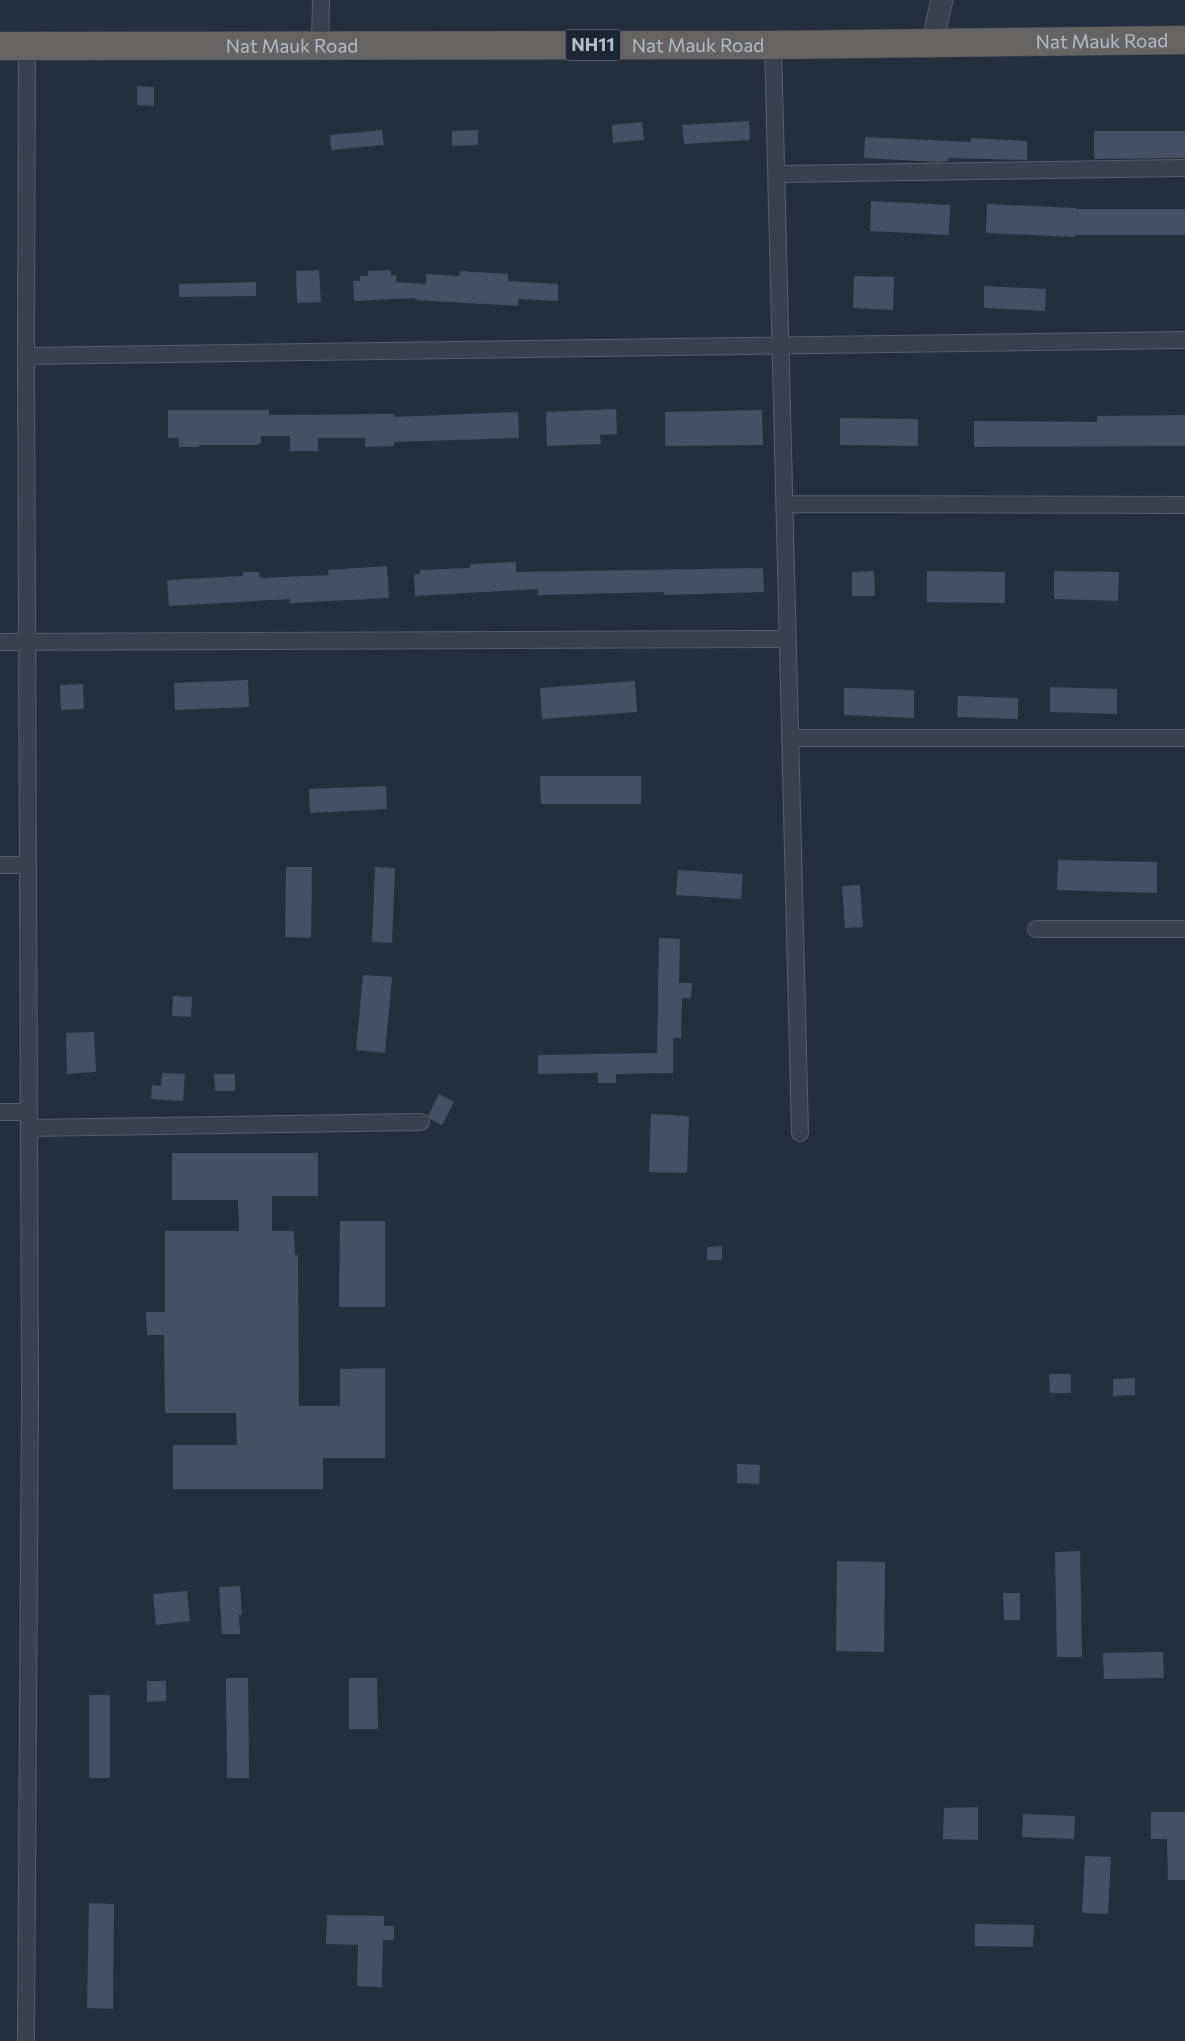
<svg xmlns="http://www.w3.org/2000/svg" width="1185" height="2041" viewBox="0 0 1185 2041" font-family="Commissioner,sans-serif">
	<style>
		.building { fill: #455162 }
		.lines { fill: none; stroke-linecap: round; stroke-linejoin: round }
		.minor-casing { stroke: #565f6c; stroke-width: 18 }
		.tertiary-casing { stroke: #565f6c; stroke-width: 23 }
		.trunk-casing { stroke: #434c59; stroke-width: 29 }
		.minor { stroke: #38414e; stroke-width: 16 }
		.tertiary { stroke: #38414e; stroke-width: 21 }
		.trunk { stroke: #656462; stroke-width: 28 }
		.labels { text-anchor: middle; stroke-width: 5; stroke-linejoin: round; paint-order: stroke }
		.shield { fill: #1d2633; stroke: #878f9c; stroke-width: 1 }
		.shield-label { font-size: 18px; font-weight: bold; fill: #b4bcc9 }
		.street-label { font-size: 19px; fill: #b4bcc9; stroke: #1d2633 }
	</style>
	<rect width="100%" height="100%" fill="#242f3e"/>
	<!-- building -->
	<path class="building" d="M137,86l17,1v19l-17,-1z
		M749,121l1,19 -66,4 -2,-19z
		M642,122l2,18 -31,3 -1,-18z
		M382,130l2,15 -53,5 -1,-15z
		M478,130v15l-26,1v-15z
		M1094,131h91v27l-91,1z
		M865,137l106,5v-4l56,3v19l-79,-2v3l-9,1 -75,-4z
		M871,201l79,4 -1,30 -79,-4z
		M987,204l89,4v1h109v26h-110v2l-89,-4z
		M319,270l2,32 -24,1 -1,-32z
		M391,270v6l5,-1v7l30,2v-10l33,2 1,-5 48,3v7l50,3v17l-40,-2v7l-103,-6v-2l-61,3 -1,-20h7v-5h8v-5z
		M854,276l40,1 -1,33 -40,-2z
		M256,282v14l-77,1v-13z
		M984,286l62,3 -1,22 -61,-3z
		M616,409l1,25 -17,1 1,9 -54,2 -1,-34z
		M168,410h101v5l125,-1v3l124,-5 1,26 -125,4v4l-29,1v-9h-47v13h-28v-15h-29v7l-5,2h-57v2h-20v-9h-11z
		M762,410l1,35 -98,1v-34z
		M1185,415v31l-211,1v-26l123,1v-6z
		M840,418l78,1v27l-78,-1z
		M516,562v10l247,-4 1,24 -100,3v-3l-126,3v-6l-123,7 -1,-21 6,-1v-4l50,-2v-4z
		M387,566l2,32 -99,5v-4l-121,7 -2,-26 76,-4v-4h16l1,6 69,-3 -1,-5z
		M874,571l1,25h-23v-24z
		M927,571l78,1v31l-78,-1z
		M1054,571l65,1 -1,29 -64,-2z
		M248,680l1,27 -74,3 -1,-27z
		M635,681l2,31 -95,7 -2,-31z
		M83,684l1,25 -23,1 -1,-25z
		M1050,687l67,2v25l-67,-2z
		M844,688l70,2v28l-70,-3z
		M958,696l60,2v21l-61,-2z
		M540,776h101v28h-100z
		M386,786l1,23 -77,4 -1,-24z
		M1058,860l99,2v31l-100,-3z
		M286,867h26l-1,71 -26,-1z
		M375,867l20,1 -3,75 -20,-1z
		M678,870l65,4 -2,25 -65,-4z
		M860,885l3,42 -18,1 -3,-42z
		M659,938l21,1 -1,44h13l-1,15h-9l-1,40h-8v35l-57,1v9h-18v-10l-60,1v-19l119,-2z
		M363,975l29,2 -7,76 -29,-3z
		M173,996l19,1 -1,20 -19,-1z
		M94,1032l2,40 -29,2 -1,-41z
		M162,1073l23,1 -2,27 -32,-2 1,-14 9,1z
		M214,1074h21v17h-20z
		M439,1094l15,8 -12,23 -12,-6 -2,-3z
		M651,1114l38,2 -2,57 -38,-1z
		M172,1153h146v43h-46v35h22l1,24h3l1,151h41v-37l45,-1v90h-62v31h-150v-44h64l-1,-32h-71l-1,-78h-17l-1,-23h19v-81h74l-1,-31h-66z
		M340,1221h45v86h-46z
		M722,1246v14h-15v-13z
		M1049,1374h22v19h-21z
		M1135,1378v17l-22,1v-17z
		M737,1464l23,1 -1,19 -22,-1z
		M1080,1551l2,106h-25l-2,-105z
		M837,1561l48,1 -1,90 -48,-1z
		M240,1586l2,29h-3l1,19h-18l-3,-47z
		M187,1591l3,30 -34,4 -3,-31z
		M1003,1593h17v27h-16z
		M1163,1652l1,26 -60,1 -1,-26z
		M226,1678h22l1,100h-22z
		M349,1678h28l1,51h-29z
		M147,1681h19v20l-19,1z
		M89,1695h21v83h-21z
		M978,1807v33l-35,-1 1,-31z
		M1151,1812h34v68h-17l-1,-41h-16z
		M1023,1814l52,2 -1,23 -52,-2z
		M1085,1856l26,1 -3,57 -26,-1z
		M89,1903l25,1 -1,105 -26,-1z
		M327,1915l57,1v10h10v14h-11l-1,47 -25,-1 1,-41 -32,-1z
		M975,1924l59,1 -1,22 -58,-1z"/>
	<g class="lines">
		<defs>
			<path id="minor" d="M773,45l27,1088
				M320,46l1,-46
				M777,174l408,-6
				M26,356l1159,-16
				M785,504l400,1
				M0,642l788,-3
				M791,738h394
				M0,865h28
				M1036,929h149
				M0,1112h29
				M29,1128l392,-6
				M26,2041l4,-648 -4,-1037 1,-309"/>
			<path id="tertiary" d="M932,43l10,-43"/>
			<g id="trunk">
				<path id="s1" d="M0,46l773,-1 412,-5"/>
			</g>
		</defs>
		<!-- minor casing -->
		<use href="#minor" class="minor-casing"/>
		<!-- tertiary casing -->
		<use href="#tertiary" class="tertiary-casing"/>
		<!-- trunk casing -->
		<use href="#trunk" class="trunk-casing"/>
		<!-- minor -->
		<use href="#minor" class="minor"/>
		<!-- tertiary -->
		<use href="#tertiary" class="tertiary"/>
		<!-- trunk -->
		<use href="#trunk" class="trunk"/>
	</g>
	<g class="labels">
		<!-- shield labels -->
		<rect class="shield" x="565.5" y="29.5" width="55" height="31" rx="4"/>
		<g class="shield-label">
			<text x="593" y="51">NH11</text>
		</g>
		<!-- street labels -->
		<g class="street-label">
			<text dy="7" stroke="none"><textPath href="#s1" startOffset="1102">Nat Mauk Road</textPath></text>
			<text dy="7" stroke="none"><textPath href="#s1" startOffset="698">Nat Mauk Road</textPath></text>
			<text dy="7" stroke="none"><textPath href="#s1" startOffset="292">Nat Mauk Road</textPath></text>
		</g>
	</g>
</svg>
